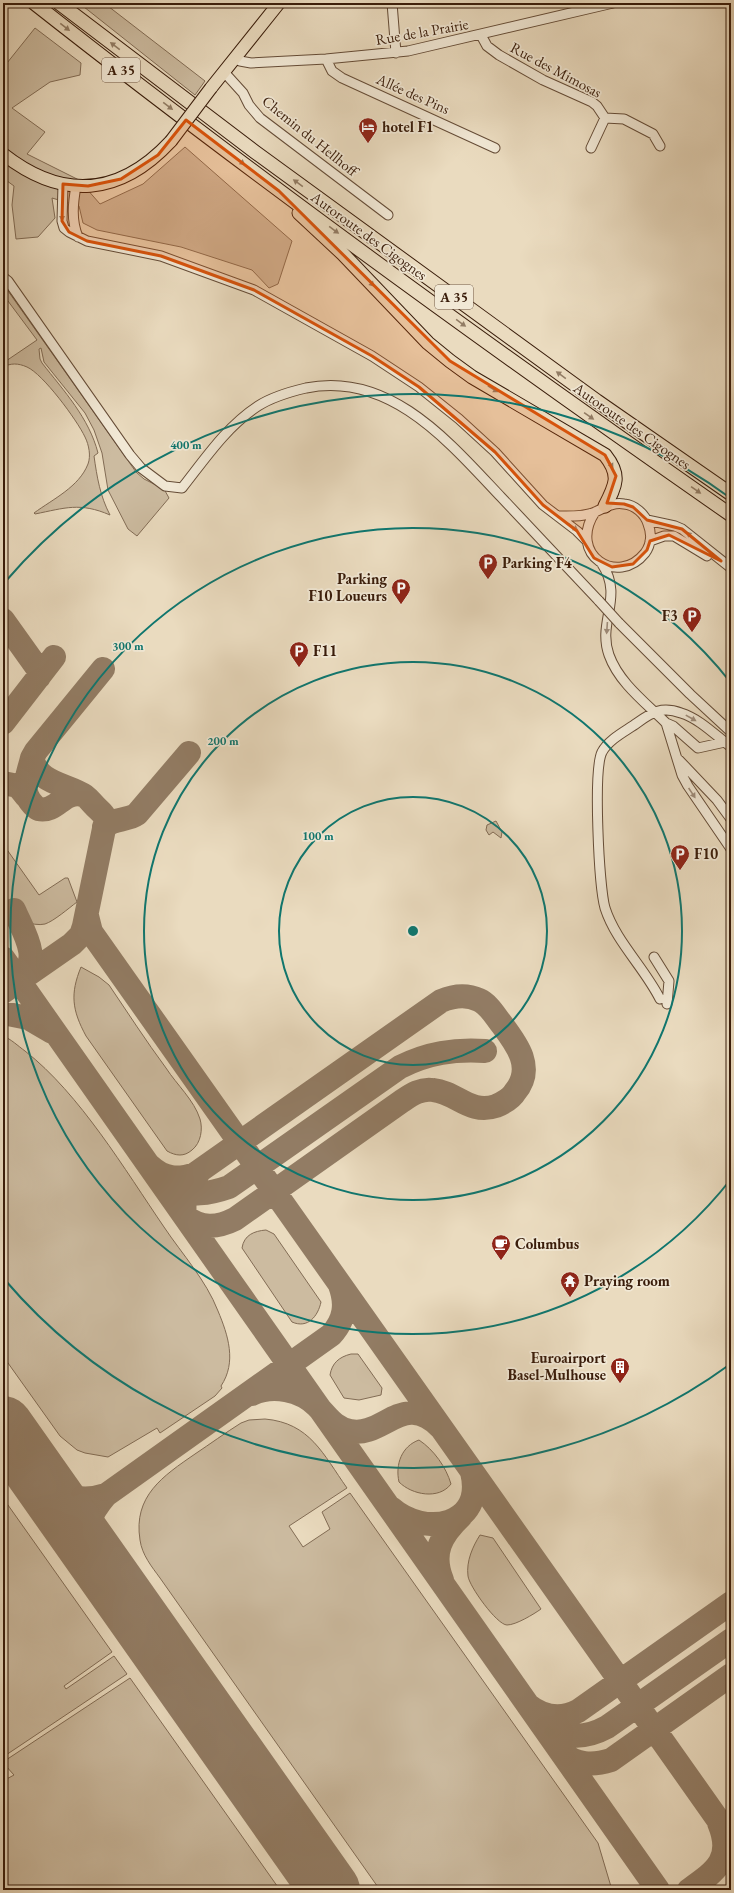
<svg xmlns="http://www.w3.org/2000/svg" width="734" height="1893" viewBox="0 0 734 1893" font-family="'EB Garamond',serif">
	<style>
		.green { fill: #ccbba0; stroke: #826c55 }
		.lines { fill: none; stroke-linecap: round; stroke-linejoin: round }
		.taxiway { stroke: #927c64; stroke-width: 24 }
		.runway { stroke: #927c64; stroke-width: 60 }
		.minor-casing { stroke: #654c37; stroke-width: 11 }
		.major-casing { stroke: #391c0a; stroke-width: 14 }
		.highway-casing { stroke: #391c0a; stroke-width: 15 }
		.minor { stroke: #f1e8d5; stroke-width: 9 }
		.major { stroke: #eadbbf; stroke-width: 12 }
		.highway { stroke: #eadbbf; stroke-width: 13 }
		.minor-bridge-casing { stroke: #654c37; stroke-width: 11; stroke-linecap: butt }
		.major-bridge-casing { stroke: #391c0a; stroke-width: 14; stroke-linecap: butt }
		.minor-bridge { stroke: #f1e8d5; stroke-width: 9 }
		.major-bridge { stroke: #eadbbf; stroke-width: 12 }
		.oneway { fill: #927c64 }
		.oneway2 { fill: #9e8c7a }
		.marked { fill: #d6530c; fill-opacity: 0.2; stroke: #d6530c; stroke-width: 3; stroke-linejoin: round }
		.ring { fill: none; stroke: #0f766e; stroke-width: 2 }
		.labels { text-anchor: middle; stroke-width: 3.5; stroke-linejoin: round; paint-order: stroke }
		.shield { fill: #f1e8d5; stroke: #705947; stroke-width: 1 }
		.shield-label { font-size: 14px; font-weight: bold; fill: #391c0a }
		.street-label { font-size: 15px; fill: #391c0a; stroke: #f1e8d5 }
		.poi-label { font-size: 15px; font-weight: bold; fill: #391c0a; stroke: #f1e8d5; text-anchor: start }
		.centre { fill: #0f766e; stroke: #f1e8d5; stroke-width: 2 }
		.ring-label { font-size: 12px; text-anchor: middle; font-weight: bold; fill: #0f766e; stroke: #f1e8d5; stroke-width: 3.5; stroke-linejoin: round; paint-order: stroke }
	</style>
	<rect width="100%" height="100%" fill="#eadbbf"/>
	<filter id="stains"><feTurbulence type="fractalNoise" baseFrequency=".005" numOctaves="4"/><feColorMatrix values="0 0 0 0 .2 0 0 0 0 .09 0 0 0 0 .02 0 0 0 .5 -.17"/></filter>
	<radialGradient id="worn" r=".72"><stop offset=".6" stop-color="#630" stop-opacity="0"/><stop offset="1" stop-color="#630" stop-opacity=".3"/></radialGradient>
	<!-- green -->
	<path class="green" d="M79,3h25l101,78 -10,14z
		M35,28l46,35 -1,12 -30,7 -38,26 33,24 -18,22 52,26 21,24 43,-20 42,-37 107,94 -14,43 -9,4 -17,-18 -71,-23 -84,-17 -14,-7 -4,-17 -27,-8 3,20 -17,19 -22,2 -4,-34 2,-19 -11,-8v-110z
		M8,291l128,181 8,7 20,10 5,9 -32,38 -9,-7 -20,-39 -6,-37 -8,-23 -9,-17 -41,-51 -3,-14 -2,1 1,10 2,4c22,28 47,55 56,90l-4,3c3,21 6,40 16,59 -30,-13 -45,-7 -75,-1l-1,-1c19,-14 45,-26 54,-49 3,-8 1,-19 -3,-27 -8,-17 -42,-63 -58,-70 -9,-4 -16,-4 -24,0v-4l34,-23 -32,-43h-2v-3z
		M496,821l6,11 -1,6 -8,-6 -4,3 -3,-5 1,-5z
		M3,844l36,51 26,-17h3l9,24c-8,6 -23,19 -32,22 -12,3 -32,-6 -42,-13z
		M81,967l18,10 10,8c19,28 37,56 57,83 11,17 28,32 34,51 3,10 1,24 -8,31 -8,7 -16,6 -25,1l-81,-115c-14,-26 -16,-42 -5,-69z
		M3,1036c8,3 15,10 22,15 55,43 100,119 139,176 18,27 42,53 54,84 10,24 19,51 3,75l1,2 -7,8 -55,37 -3,-5 -49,29 -23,-4 -8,-3 -17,-14 -57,-80z
		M266,1230l8,4 47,68c-3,14 -13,27 -29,20l-50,-74c2,-13 12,-17 24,-18z
		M351,1354h7l24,34 -1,7 -22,5 -15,-2 -14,-23c2,-12 9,-18 21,-21z
		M265,1419c45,4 58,35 82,69l-58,38 14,21 27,-18 -8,-17 28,-19 248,350 14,47h-232l-220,-312c-8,-11 -18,-23 -20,-38 -7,-44 23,-64 55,-86 15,-10 30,-21 46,-31l8,-3z
		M419,1440c15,10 27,27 32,44 -12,16 -39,11 -52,-2 -4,-18 3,-36 20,-42z
		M3,1498l109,154 -48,34 2,3 48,-33 13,18 -124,83z
		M480,1535l13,3 48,71c-7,5 -25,16 -34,16 -10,0 -38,-39 -39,-49 -2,-15 5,-30 12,-41z
		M130,1678l150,212h-277v-109l11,-6 -9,-10 1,-5z"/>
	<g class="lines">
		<!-- taxiway -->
		<path class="taxiway" d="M3,620l35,49 1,8
			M3,723l51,-66
			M32,758c-5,21 -14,36 6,51 20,4 24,-19 45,-14
			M3,783l15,3 8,10
			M104,827c9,-9 23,-6 33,-13l52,-61
			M14,910c10,23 29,50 5,70
			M87,916l4,16 640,906
			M3,958l655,932
			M3,992l69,-48 9,-9 3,-9 22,-107c-3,-7 -8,-9 -12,-14 -3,-3 -5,-6 -9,-9 -18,-12 -47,-12 -53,-38l4,-7 67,-82
			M3,1013l25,5 24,14
			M150,1166c14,13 28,14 45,8l246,-173c12,-5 25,-7 38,-1 9,4 15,14 21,22 15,20 36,45 15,70 -4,7 -12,11 -19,14 -26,9 -40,-14 -63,-16 -12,-2 -22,5 -31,11l-167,118c-18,9 -34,10 -50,-3 -2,-17 1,-33 14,-44
			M172,1187c19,10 37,7 57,0l171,-120c28,-14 54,-18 85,-16
			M252,1394c21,-10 49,-4 65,12 11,11 17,22 33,25 33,7 54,-41 90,-4
			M39,1477c19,18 40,27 67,18 -19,22 -23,36 -10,63
			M106,1495l225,-160c14,-15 16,-31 9,-50
			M391,1508c34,30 94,18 81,-36
			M442,1580c-11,-27 -1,-45 19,-64
			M528,1705c15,12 32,15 50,6l153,-108
			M541,1721c21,18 42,19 66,6l124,-87
			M561,1752c15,13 31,14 50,8l120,-85
			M689,1890c27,-19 45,-31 30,-67"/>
		<!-- runway -->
		<path class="runway" d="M3,1426l327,464"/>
		<defs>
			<path id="minor" d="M392,3l4,50
				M481,35l6,11 12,9 44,25 49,22 5,4 8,12 19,1 29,15 7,12
				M234,58l6,3 11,2 75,-4 82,-8 205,-48
				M326,59l6,12 10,7 153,70
				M224,72l19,21 6,12 11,13 128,97
				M591,148l14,-30
				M63,184l-1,37 2,7 5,4 18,9 74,15 93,34 118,66 47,31 40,32 36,33 48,53 34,26 9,9
				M76,186c-3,17 -5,34 2,51
				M3,277l5,4 122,174 11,13 24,18 17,2c23,-29 44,-61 76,-82 14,-9 31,-14 48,-18 84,-17 143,54 195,109 33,35 65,69 98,104
				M559,516c11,0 25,1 36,-4 10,-4 17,-10 29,-8 11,1 21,10 24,20 4,10 3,21 -3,29 -27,34 -78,2 -50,-41
				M647,520l28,6 7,3 49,39
				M650,541l14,-5h10l33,20
				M602,564c22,33 -5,58 7,91 10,28 37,48 57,68l7,3 25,22 27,-6
				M619,623l71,71 41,38
				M666,723l16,52 6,11 43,63
				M679,760l38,40 14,19
				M654,957l15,24 -2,23
				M660,999c-16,-32 -44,-57 -55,-91 -6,-21 -12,-138 -3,-156 7,-13 24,-21 35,-29 15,-11 25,-17 44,-10 19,6 34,22 50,34"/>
			<path id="major" d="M211,88l68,-85
				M3,154c60,47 117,42 168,-13"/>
			<path id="highway" d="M34,3c226,178 460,347 697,512
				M59,3l196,149 342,249 134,93
				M299,213l44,41 85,89 22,18 22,16 133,78c16,20 11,30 0,51"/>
		</defs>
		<!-- minor casing -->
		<use href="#minor" class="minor-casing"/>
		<!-- major casing -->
		<use href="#major" class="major-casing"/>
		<!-- highway casing -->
		<use href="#highway" class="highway-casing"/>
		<!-- minor -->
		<use href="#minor" class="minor"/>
		<!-- major -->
		<use href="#major" class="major"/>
		<!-- highway -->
		<use href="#highway" class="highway"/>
		<defs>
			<path id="minor-bridge" d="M599,601l20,22"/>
			<path id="major-bridge" d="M171,141l40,-53"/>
		</defs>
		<!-- minor-bridge casing -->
		<use href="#minor-bridge" class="minor-bridge-casing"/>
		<!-- major-bridge casing -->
		<use href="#major-bridge" class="major-bridge-casing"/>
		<!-- minor-bridge -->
		<use href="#minor-bridge" class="minor-bridge"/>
		<!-- major-bridge -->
		<use href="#major-bridge" class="major-bridge"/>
	</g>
	<!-- one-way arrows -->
	<defs><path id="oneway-solid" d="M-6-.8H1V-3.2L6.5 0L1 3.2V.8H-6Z"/></defs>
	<g class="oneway">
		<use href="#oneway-solid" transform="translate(65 27) rotate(38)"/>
		<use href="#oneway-solid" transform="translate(115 46) rotate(-143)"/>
		<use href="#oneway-solid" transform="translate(168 106) rotate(37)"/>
		<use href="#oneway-solid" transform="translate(240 161) rotate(37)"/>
		<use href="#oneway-solid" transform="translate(298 183) rotate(-144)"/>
		<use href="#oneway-solid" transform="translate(334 230) rotate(36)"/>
		<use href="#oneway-solid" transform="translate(370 282) rotate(46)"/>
		<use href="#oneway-solid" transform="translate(461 323) rotate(36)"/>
		<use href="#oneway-solid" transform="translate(561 375) rotate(-144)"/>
		<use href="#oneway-solid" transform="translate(493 389) rotate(31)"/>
		<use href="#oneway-solid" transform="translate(589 416) rotate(35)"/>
		<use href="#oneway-solid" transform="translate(610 463) rotate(58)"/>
		<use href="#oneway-solid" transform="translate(696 490) rotate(35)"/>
	</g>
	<g class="oneway2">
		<use href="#oneway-solid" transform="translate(62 215) rotate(89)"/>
		<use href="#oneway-solid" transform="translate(573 527) rotate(36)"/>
		<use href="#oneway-solid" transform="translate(691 536) rotate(-139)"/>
		<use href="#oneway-solid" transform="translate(607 628) rotate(94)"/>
		<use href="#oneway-solid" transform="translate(691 718) rotate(29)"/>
		<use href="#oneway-solid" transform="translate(692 793) rotate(56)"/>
	</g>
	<!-- marked area -->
	<path class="marked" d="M186,120l93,71 171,170 155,94 11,21 -9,27 17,1 9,3 14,13 35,9 39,32 -52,-26 -19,6 -3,9 -14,14 -21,3 -18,-9 -17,-27 -34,-26 -48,-53 -76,-65 -47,-31 -118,-66 -93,-34 -74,-15 -18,-9 -7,-11 1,-37 25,2 33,-7 37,-24z"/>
	<!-- distance rings -->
	<g class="ring">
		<circle cx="413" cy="931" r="134"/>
		<circle cx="413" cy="931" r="269"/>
		<path d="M731 1179A403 403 0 1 1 731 683"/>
		<path d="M729 1365A537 537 0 0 1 5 1280M5 582A537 537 0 0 1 729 497"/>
	</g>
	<!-- icons -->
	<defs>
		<symbol id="hotel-pin" viewBox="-11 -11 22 30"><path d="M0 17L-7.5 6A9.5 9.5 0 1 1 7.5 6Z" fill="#8f2418" stroke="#f1e8d5"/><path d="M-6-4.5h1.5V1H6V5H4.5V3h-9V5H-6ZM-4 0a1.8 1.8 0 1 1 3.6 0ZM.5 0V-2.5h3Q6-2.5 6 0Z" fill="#fff"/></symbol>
		<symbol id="parking-pin" viewBox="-11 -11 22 30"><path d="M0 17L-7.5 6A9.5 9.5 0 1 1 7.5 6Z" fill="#8f2418" stroke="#f1e8d5"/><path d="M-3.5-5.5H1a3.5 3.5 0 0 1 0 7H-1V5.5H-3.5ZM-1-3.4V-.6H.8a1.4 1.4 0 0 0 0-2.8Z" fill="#fff"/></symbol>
		<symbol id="cafe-pin" viewBox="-11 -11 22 30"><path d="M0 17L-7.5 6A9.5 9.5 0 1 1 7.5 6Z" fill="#8f2418" stroke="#f1e8d5"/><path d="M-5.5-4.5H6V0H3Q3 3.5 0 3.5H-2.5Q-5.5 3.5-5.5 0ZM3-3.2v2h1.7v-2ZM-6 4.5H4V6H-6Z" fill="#fff"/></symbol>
		<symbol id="temple-pin" viewBox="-11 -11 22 30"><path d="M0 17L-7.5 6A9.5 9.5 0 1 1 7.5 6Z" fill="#8f2418" stroke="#f1e8d5"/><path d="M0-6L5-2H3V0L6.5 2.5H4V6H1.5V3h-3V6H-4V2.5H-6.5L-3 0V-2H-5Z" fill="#fff"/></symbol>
		<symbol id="building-pin" viewBox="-11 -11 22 30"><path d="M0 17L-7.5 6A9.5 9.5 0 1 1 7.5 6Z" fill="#8f2418" stroke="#f1e8d5"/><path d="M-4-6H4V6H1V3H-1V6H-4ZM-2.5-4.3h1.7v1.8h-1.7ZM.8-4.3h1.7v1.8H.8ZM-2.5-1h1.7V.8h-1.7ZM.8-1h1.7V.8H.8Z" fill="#fff"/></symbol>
	</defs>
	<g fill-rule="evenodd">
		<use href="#hotel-pin" x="357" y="116" width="22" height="30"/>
		<use href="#parking-pin" x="477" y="552" width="22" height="30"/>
		<use href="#parking-pin" x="390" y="577" width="22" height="30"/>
		<use href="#parking-pin" x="681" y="605" width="22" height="30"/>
		<use href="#parking-pin" x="288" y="640" width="22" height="30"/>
		<use href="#parking-pin" x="669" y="843" width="22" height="30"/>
		<use href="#cafe-pin" x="490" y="1233" width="22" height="30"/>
		<use href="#temple-pin" x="559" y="1270" width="22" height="30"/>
		<use href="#building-pin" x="609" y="1356" width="22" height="30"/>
	</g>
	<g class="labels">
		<!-- shield labels -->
		<g class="shield">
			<rect x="102" y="58" width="38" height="24" rx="3"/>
			<rect x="435" y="285" width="38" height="24" rx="3"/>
		</g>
		<g class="shield-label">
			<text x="121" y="75">A 35</text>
			<text x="454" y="302">A 35</text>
		</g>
		<!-- street labels -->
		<g class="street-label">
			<text transform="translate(422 32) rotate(-10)" y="5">Rue de la Prairie</text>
			<text transform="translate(556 70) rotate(28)" y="5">Rue des Mimosas</text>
			<text transform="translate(413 94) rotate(24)" y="5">Allée des Pins</text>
			<text transform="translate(310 136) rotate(39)" y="5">Chemin du Hellhoff</text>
			<text transform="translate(369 236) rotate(36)" y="5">Autoroute des Cigognes</text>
			<text transform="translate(632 426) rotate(35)" y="5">Autoroute des Cigognes</text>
		</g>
		<!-- poi labels -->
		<g class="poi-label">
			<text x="382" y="132">hotel F1</text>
			<text x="502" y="568">Parking F4</text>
			<text x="387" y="584" text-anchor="end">Parking<tspan x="387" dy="17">F10 Loueurs</tspan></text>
			<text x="678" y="621" text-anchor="end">F3</text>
			<text x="313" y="656">F11</text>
			<text x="694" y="859">F10</text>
			<text x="515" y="1249">Columbus</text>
			<text x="584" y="1286">Praying room</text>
			<text x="606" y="1363" text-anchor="end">Euroairport<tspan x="606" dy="17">Basel-Mulhouse</tspan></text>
		</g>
	</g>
	<circle cx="413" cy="931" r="6" class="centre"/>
	<g class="ring-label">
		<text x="186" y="449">400 m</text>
		<text x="128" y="650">300 m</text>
		<text x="223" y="745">200 m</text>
		<text x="318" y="840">100 m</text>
	</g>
	<!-- margin -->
	<rect width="734" height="1893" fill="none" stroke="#eadbbf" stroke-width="16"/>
	<rect x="4" y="4" width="726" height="1885" fill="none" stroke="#391c0a" stroke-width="2"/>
	<rect x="8" y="8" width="718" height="1877" fill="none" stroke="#391c0a"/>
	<rect width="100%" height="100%" filter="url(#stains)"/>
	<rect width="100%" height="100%" fill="url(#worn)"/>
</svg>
